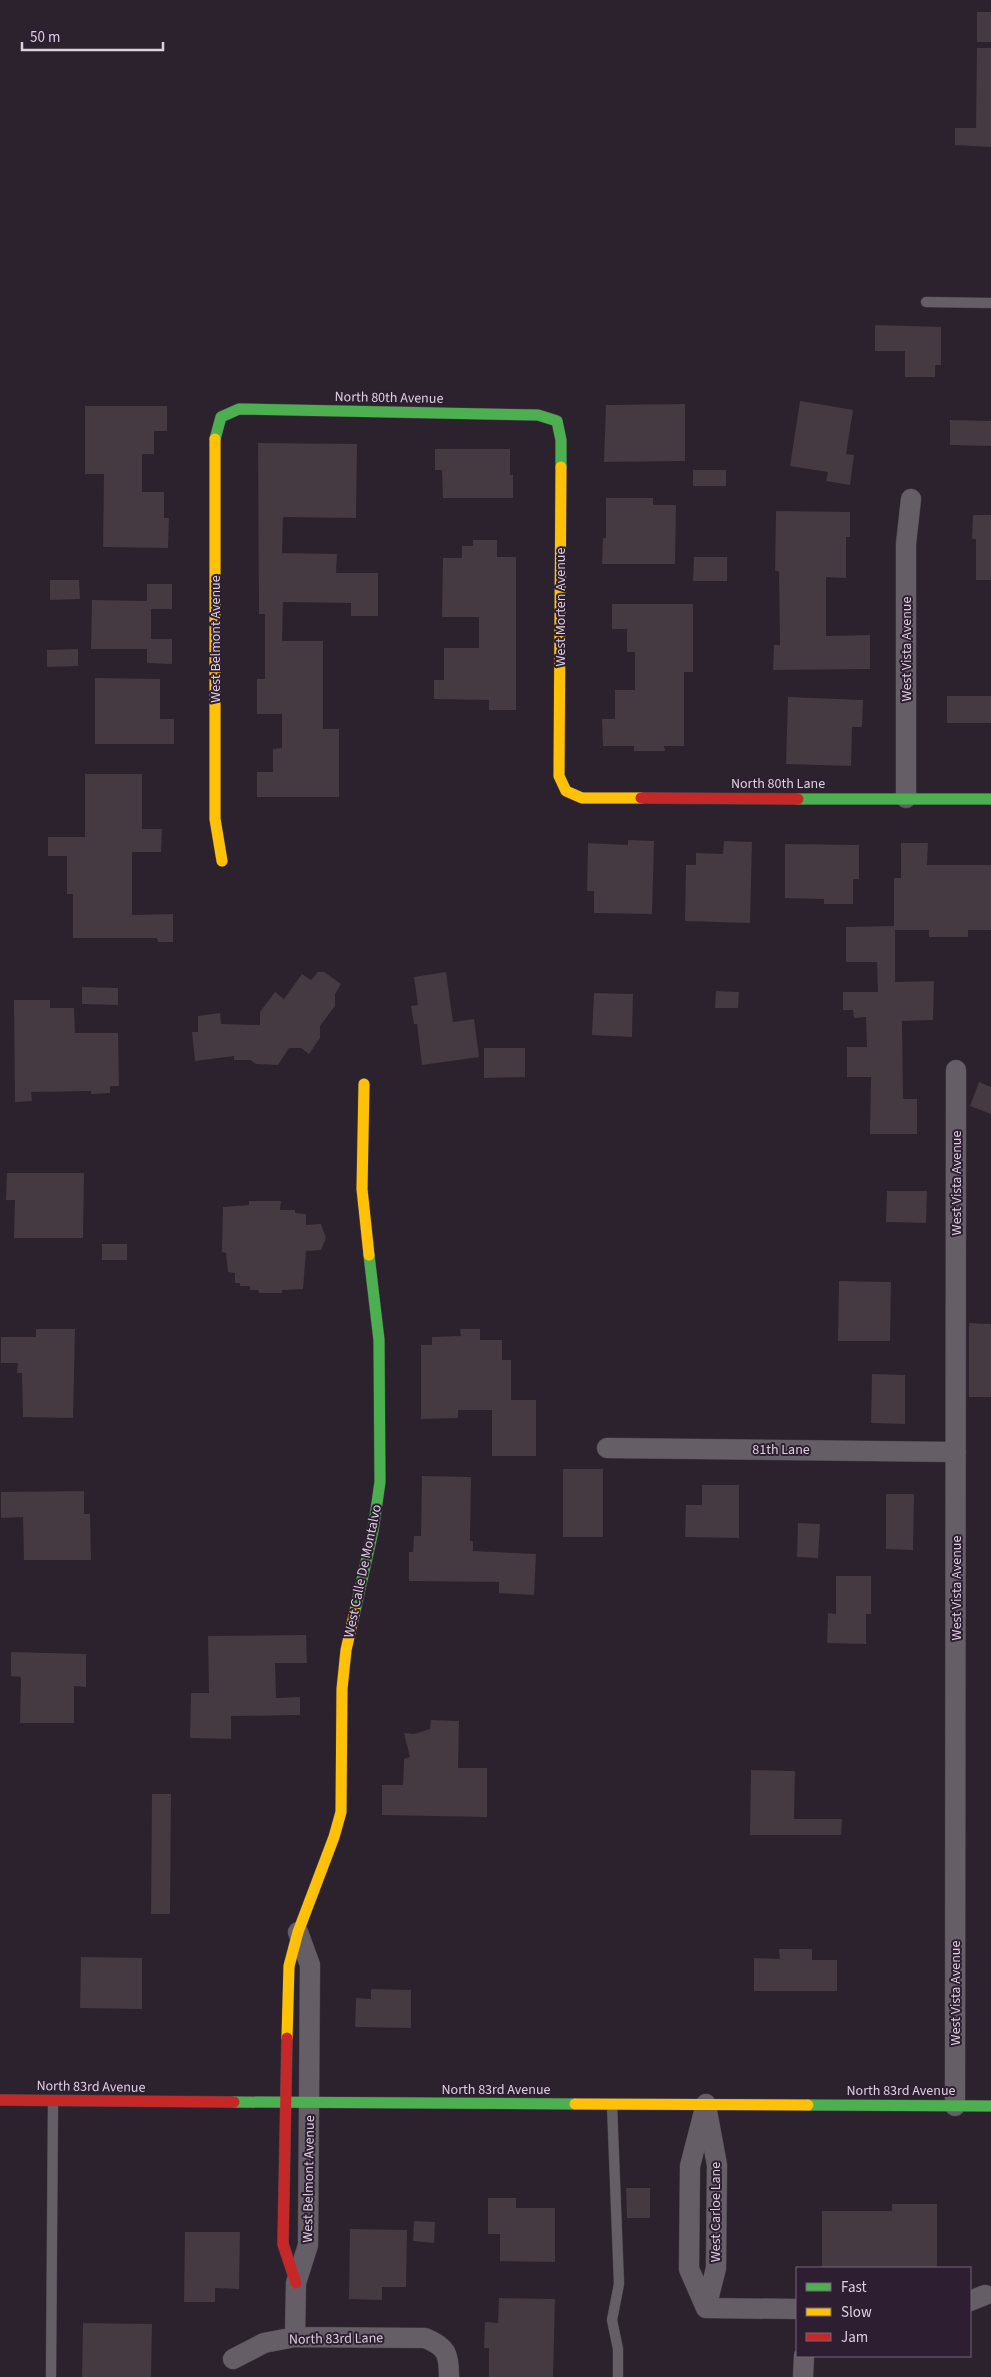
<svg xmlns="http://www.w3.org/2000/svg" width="991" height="2377" viewBox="0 0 991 2377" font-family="'Source Sans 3',sans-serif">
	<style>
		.building { fill: #453942 }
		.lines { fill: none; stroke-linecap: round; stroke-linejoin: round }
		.lane-casing { stroke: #473f49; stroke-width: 11 }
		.street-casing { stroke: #473f49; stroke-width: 21 }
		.fast-casing { stroke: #473f49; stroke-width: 12 }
		.slow-casing { stroke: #473f49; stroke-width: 12 }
		.jam-casing { stroke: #473f49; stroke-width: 12 }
		.lane { stroke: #655e67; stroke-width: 10 }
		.street { stroke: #655e67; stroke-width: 20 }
		.fast { stroke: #4caf50; stroke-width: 11 }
		.slow { stroke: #ffc107; stroke-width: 11 }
		.jam { stroke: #c62828; stroke-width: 11 }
		.labels { text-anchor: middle; stroke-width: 4; stroke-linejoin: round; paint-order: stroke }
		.street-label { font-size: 14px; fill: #dcd1de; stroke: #2e1e31 }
	</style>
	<rect width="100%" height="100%" fill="#2b222d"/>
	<!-- building -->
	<path class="building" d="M977,12h14v30h-14z
		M977,48h14v99l-36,-2v-17h21z
		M875,325l66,2v38h-6v12h-30v-26h-30z
		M800,401l53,9 -7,44 8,1 -4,30 -24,-4 2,-9 -38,-6z
		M685,404v57l-81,1 2,-57z
		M85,406h82v25h-13v23h-12v38h22v26h5l-1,30 -65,-1 1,-73h-19z
		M950,420l41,1v25l-41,-1z
		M258,443l99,1 -1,74 -73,-1 -1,36 55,1 -1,19h42v43h-27v-13l-68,-1 -1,39h41v88h16v68h-82v-25h16v-23l9,-1v-34h-25v-35h8v-65h-6z
		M435,449h75v26h3v23h-70l-1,-28h-7z
		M693,470h33v16h-33z
		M606,498h47v7h23l-1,59h-73l1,-26h3z
		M776,511l74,1v25h-4v41l-20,-1v59l44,-1v34l-97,1 1,-25h6l-1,-74h-4z
		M973,515h18v65h-15v-41h-4z
		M473,540h24v17h19v153h-27v-10l-55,-1v-19h10v-32h35v-31h-37l1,-59h19v-12h11z
		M694,557h33v24h-34z
		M50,580h29l1,19 -30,1z
		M147,584h25v25h-21v30h21v25l-25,-1v-14h-56l1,-49 55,1z
		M612,604h81v68h-9v74h-20l1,5h-31v-5h-31l-1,-27h13v-29h20v-38h-8v-23h-15z
		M78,649v17l-31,1v-17z
		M95,678l65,1v40h14v25h-79z
		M947,696h44v27h-44z
		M788,697l75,3 -1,27h-10l-1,39 -65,-2z
		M85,774h57v55h20l-1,23h-29v63l41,-1v28h-15l-1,-4h-84v-44h-6v-38h-19v-19h37z
		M628,840l26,1 -2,73 -58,-1v-22h-7l1,-48 40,2z
		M724,841l28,1 -2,81 -65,-2 1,-56h10v-12l27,1z
		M901,843h27l-1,22h64v65h-23v7h-39v-7h-34v52l39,-1 -1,39 -31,1 1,78h14v35h-47l1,-57h-24v-30h20l-1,-30 -12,1 -1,-8h-10v-18h35l-1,-30h-31v-35l48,-1v-48h7z
		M785,844l74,1v34h-6v25h-29v-5l-39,-1z
		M318,972h6l17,12 -6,10v12l-15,20v12l-11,16 -8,-6h-12l-11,17 -22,-1 -6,-4h-16v-4l-39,5 -3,-29h6v-16l22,-3 1,11 39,1v-13l15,-20 9,7 18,-25 9,6z
		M446,972l7,50 21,-3 5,38 -57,8 -5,-41h-3l-3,-18 7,-1 -4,-28z
		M82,987l36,1v17l-36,-1z
		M716,991l23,1 -1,16h-23z
		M594,993l39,1 -1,43 -40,-2z
		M14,1000h36v8h24l1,25h43l1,53h-9v7l-19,1v-3l-60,1 1,9 -17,1z
		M484,1048h41v29l-41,1z
		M979,1082l12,5v27l-21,-8z
		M7,1173h77l-1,65h-69l1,-38h-9z
		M887,1191h40l-1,32 -40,-1z
		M249,1201h32l-1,9h15v3l11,1v11l15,-1 5,14 -5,12 -15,1 -3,38 -21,1v3h-23l-1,-3h-8v-4h-10v-3h-5v-10l-7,-1 -2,-19 -4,-1 1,-45 26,-2z
		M102,1244h25v16h-25z
		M839,1281l52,1 -1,59h-52z
		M969,1323l22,1v73h-22z
		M36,1329h39l-2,89 -50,-1 -1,-44h-5l1,-10h-17v-26h35z
		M460,1329h20v11h22v20h9v40h25v56h-44v-46h-34v8l-37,1v-74h11v-8l29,-1z
		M872,1374l33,1v49l-34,-1z
		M563,1469h40v68h-40z
		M422,1476l49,1 -1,64h3v10l63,3 -2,41 -35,-2v-11l-90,-1v-29h4l1,-16h7z
		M702,1485h37v53l-54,-1 1,-32h16z
		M84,1491v23h6l1,46h-67l-1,-43 -22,1v-26z
		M886,1494h28l-1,56 -27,-1z
		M798,1523l22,1 -2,34 -21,-1z
		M836,1576h35v38h-5v30l-39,-1 1,-30 8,1z
		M306,1635l1,28h-32l1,35 24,-1v18l-69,1v23l-41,-1 1,-45h18l-1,-57z
		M11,1652l75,2v33l-12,-1v37h-54l1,-46 -10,-1z
		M431,1720l28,1 -1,47h29v49l-105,-2v-30h21l1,-26 6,-2 -6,-24 10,1 16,-5z
		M751,1770l44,1 -1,48h48l-1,16h-91z
		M152,1794h19l-1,120h-19z
		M779,1949h33v11h25v31h-83v-33l26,1z
		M81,1957l61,1v51l-62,-1z
		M371,1989l40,1v38l-56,-1 1,-29 15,1z
		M626,2188h24v30h-23z
		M488,2198h28v10h39v54l-55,-1v-27h-12z
		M892,2204h45v64h-115v-57h70z
		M414,2221l21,1 -1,21 -21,-2z
		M350,2229l57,1 -1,57h-24v13l-33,-1z
		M185,2232h55l-1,57 -24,-1v14h-31z
		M499,2298l56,1 -2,78h-64v-29h-5l1,-26 13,1z
		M83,2323l69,1 -1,53h-69z"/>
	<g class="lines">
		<defs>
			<path id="lane" d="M926,302l65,1
				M612,2105l7,179 -7,36 6,29v28
				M51,2377l2,-276"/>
			<path id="street" d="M906,798v-254l5,-45
				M607,1448l349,4
				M955,2106l1,-1036
				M970,2301l15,-6
				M706,2308l-17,-39 1,-103 16,-62
				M706,2308l10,-40 1,-103 -10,-54
				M706,2308l91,1
				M295,2337l1,-54 12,-38 1,-142 1,-138 -12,-33
				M233,2359l31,-16 31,-6 130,1c22,9 24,16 24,39
				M803,2377l1,-21"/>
			<path id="fast" d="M215,439l6,-22 18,-8 299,6 19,6 4,19v27
				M798,799h193
				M355,1611l18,-80 7,-49 -1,-142 -10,-85
				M234,2102l341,2
				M808,2105l183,1"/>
			<path id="slow" d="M215,439v380l7,42
				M561,467l-2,309 7,15 16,7h59
				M364,1084l-2,105 7,66
				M287,2038l2,-72 9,-34 36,-95 7,-25 1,-123 4,-39 9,-39
				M575,2104l233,1"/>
			<path id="jam" d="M641,798l157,1
				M287,2038l-4,206 13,39
				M0,2100l234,2"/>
		</defs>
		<!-- lane casing -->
		<use href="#lane" class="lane-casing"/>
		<!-- street casing -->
		<use href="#street" class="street-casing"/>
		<!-- fast casing -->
		<use href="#fast" class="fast-casing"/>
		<!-- slow casing -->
		<use href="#slow" class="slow-casing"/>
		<!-- jam casing -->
		<use href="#jam" class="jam-casing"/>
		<!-- lane -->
		<use href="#lane" class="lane"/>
		<!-- street -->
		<use href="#street" class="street"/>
		<!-- fast -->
		<use href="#fast" class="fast"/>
		<!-- slow -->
		<use href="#slow" class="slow"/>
		<!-- jam -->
		<use href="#jam" class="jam"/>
	</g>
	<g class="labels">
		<!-- street labels -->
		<g class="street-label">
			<text transform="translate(389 397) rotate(1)" y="5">North 80th Avenue</text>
			<text transform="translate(560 607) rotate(-90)" y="5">West Morten Avenue</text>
			<text transform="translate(215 639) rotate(-90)" y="5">West Belmont Avenue</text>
			<text transform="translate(906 649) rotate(-90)" y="5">West Vista Avenue</text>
			<text x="778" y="788">North 80th Lane</text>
			<text transform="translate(956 1183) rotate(-90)" y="5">West Vista Avenue</text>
			<text x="781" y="1454">81th Lane</text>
			<text transform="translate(362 1571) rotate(-78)" y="5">West Calle De Montalvo</text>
			<text transform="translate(956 1588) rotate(-90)" y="5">West Vista Avenue</text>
			<text transform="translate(955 1993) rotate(-90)" y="5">West Vista Avenue</text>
			<text transform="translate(91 2086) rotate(1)" y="5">North 83rd Avenue</text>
			<text x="496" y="2094">North 83rd Avenue</text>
			<text x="901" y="2095">North 83rd Avenue</text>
			<text transform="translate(308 2179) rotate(-89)" y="5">West Belmont Avenue</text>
			<text transform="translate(715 2212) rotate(-90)" y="5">West Carloe Lane</text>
			<text transform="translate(336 2338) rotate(-1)" y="5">North 83rd Lane</text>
		</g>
	</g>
	<!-- legend -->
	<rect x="796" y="2267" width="175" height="90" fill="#2e1e31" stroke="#746676"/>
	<rect x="806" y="2283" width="25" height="8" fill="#4caf50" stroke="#746676"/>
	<text x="841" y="2292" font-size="15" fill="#dcd1de">Fast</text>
	<rect x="806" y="2308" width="25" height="8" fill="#ffc107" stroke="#746676"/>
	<text x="841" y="2317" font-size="15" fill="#dcd1de">Slow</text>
	<rect x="806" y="2333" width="25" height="8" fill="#c62828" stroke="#746676"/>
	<text x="841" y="2342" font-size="15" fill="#dcd1de">Jam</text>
	<!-- scale -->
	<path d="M22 42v8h141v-8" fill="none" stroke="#dcd1de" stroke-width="2.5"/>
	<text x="30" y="42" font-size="15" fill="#dcd1de" stroke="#2e1e31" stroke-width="4" paint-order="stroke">50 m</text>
</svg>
